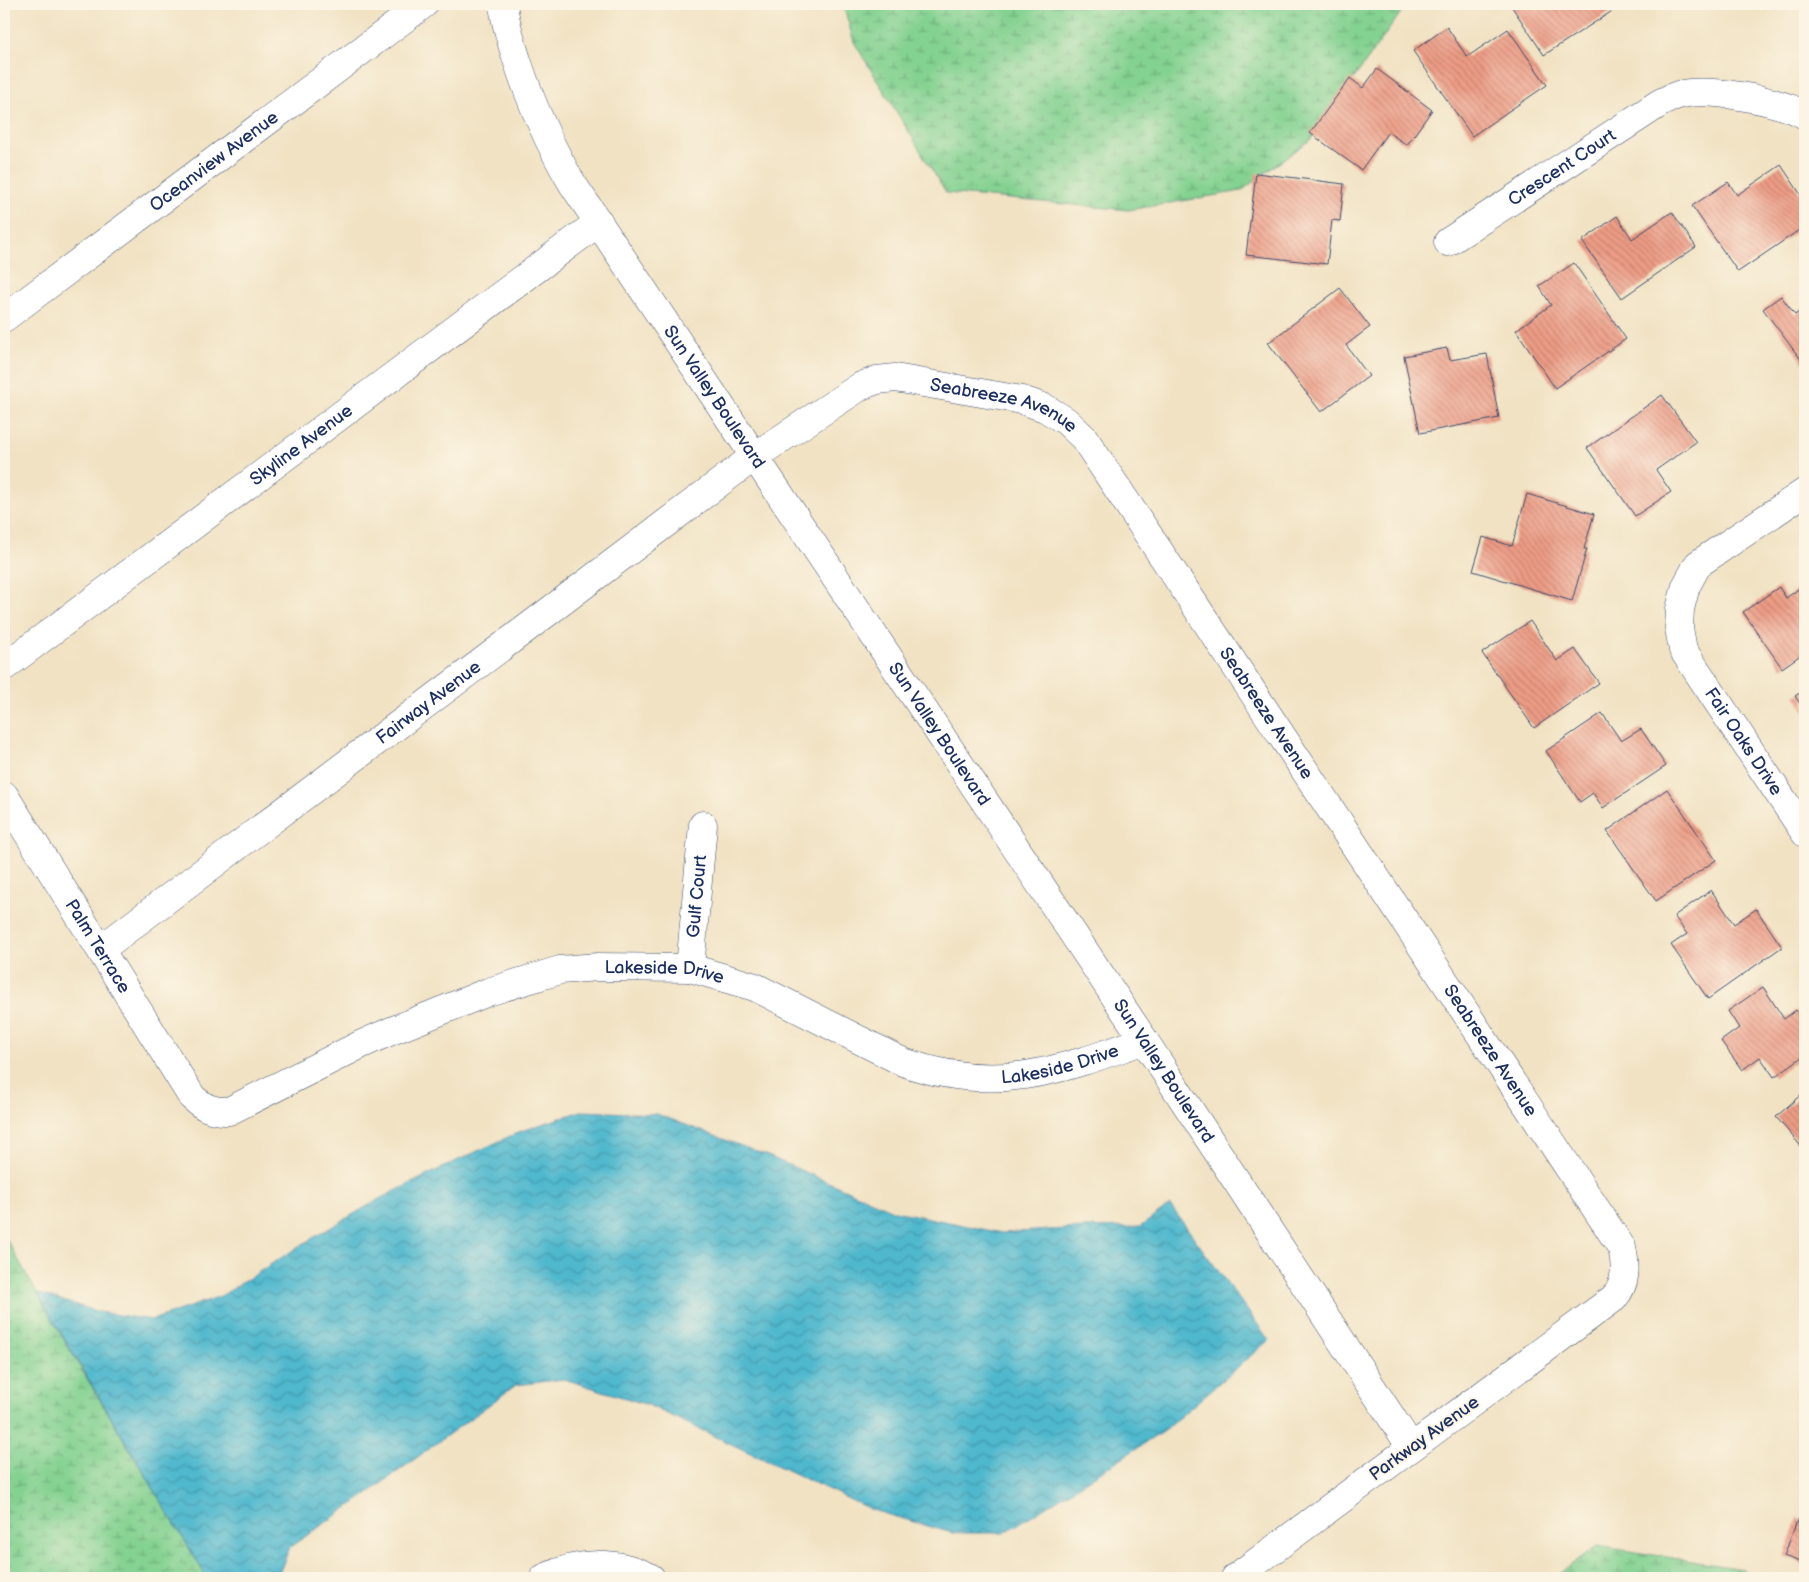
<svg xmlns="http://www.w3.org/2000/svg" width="1809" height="1582" viewBox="0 0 1809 1582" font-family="'Balsamiq Sans',sans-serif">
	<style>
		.wetland { fill: url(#wetland-marsh); stroke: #508078 }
		.water { fill: url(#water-waves); stroke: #357496 }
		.building { fill: url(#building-back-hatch) }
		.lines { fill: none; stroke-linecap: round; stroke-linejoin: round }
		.street-casing { stroke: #3b4a6d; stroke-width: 29 }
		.street { stroke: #fff; stroke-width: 28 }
		.labels { text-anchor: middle; stroke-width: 4; stroke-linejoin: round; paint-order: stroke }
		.street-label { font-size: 18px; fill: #1b2f5e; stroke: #fcf5e5 }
	</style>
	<defs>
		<pattern id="wetland-marsh" width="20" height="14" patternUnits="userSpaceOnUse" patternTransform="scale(1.25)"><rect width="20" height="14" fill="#84d291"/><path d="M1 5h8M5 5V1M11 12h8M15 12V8" fill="none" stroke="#6bab7a"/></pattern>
		<pattern id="water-waves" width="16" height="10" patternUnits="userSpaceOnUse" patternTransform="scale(1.25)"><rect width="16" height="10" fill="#4fb8cd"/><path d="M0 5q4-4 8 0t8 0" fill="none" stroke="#4196aa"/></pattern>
		<pattern id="building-back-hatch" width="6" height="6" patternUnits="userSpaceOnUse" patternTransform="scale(1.25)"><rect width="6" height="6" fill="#ee9c85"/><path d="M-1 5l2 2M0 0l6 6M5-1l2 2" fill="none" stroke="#c08070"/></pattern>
	</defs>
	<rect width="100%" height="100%" fill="#fcf5e5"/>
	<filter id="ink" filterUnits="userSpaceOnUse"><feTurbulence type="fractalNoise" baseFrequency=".02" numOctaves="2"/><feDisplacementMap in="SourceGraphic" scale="10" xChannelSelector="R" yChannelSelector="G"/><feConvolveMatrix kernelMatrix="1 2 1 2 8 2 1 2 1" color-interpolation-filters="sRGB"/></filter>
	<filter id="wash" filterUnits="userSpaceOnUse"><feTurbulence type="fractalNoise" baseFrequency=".0096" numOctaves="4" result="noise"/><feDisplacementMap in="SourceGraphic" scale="20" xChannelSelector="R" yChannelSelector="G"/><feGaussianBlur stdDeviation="1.12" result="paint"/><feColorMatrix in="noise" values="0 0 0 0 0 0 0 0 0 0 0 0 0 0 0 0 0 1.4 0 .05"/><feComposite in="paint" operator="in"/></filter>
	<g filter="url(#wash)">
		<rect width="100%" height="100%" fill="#f1e2c3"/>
		<!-- wetland -->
		<path class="wetland" d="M843,4h564l-97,136 -69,51 -113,19 -182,-17 -92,-151z
			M4,1235l67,117 136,226h-203z
			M1597,1546l145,23 7,9h-196z"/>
		<!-- water -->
		<path class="water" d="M581,1111l76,3 111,42 127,55 107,22 80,-5 58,-1 30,-22 99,135 -108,93 -157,100h-52l-80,-23 -224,-105 -84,-26 -48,6 -153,112 -73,50 -13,31h-70l-170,-285 62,19 53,8 69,-24 85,-54 75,-44 71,-35 69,-32z"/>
		<g id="blocks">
			<!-- building -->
			<path class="building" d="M1510,4h104l3,4 -73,47z
				M1447,27l20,30 41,-28 39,56 -75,51 -59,-85z
				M1377,69l55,41 -25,35 -19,-13 -27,38 -51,-37 40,-55 13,10z
				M1781,165l24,36v25l-67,46 -46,-66 36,-24 9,13z
				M1256,173l88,11 -4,37 -8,-1 -5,44 -81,-9z
				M1672,212l24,35 -74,51 -40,-57 35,-25 15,23z
				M1574,263l52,76 -71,49 -39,-58 35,-25 -12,-19z
				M1340,288l30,39 -24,18 23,31 -48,36 -53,-69z
				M1781,296l14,19 10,-8v58l-42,-56z
				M1447,348l3,12 37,-6 12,64 -79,15 -16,-77z
				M1662,395l34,47 -40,28 15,22 -36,24 -48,-68z
				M1527,494l67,20 -10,35h3l-15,52 -99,-30 10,-34 29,9z
				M1805,584v68l-23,16 -39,-56 36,-25 7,11z
				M1530,621l27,40 18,-12 24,34 -65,45 -52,-75z
				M1805,690v21l-10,-15z
				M1602,713l19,28 20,-12 25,37 -63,42 -10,-15 -13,9 -34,-51z
				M1667,789l49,71 -60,41 -49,-70z
				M1711,890l23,34 22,-15 26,38 -74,52 -37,-54 16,-11 -13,-18z
				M1763,987l21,32 12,-9 9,14v31l-31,22 -14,-20 -18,13 -21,-29 18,-13 -11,-17z
				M1805,1091v60l-29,-34z
				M1798,1518l7,3v43l-21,-8z"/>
		</g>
	</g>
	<g filter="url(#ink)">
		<use href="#blocks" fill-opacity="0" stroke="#3b4a6d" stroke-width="1"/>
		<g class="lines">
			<defs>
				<g id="street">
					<path id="s1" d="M503,4c2,19 8,37 14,56 14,43 32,84 55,123l572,857 267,407"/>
					<path id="s2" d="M1448,242l212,-139c6,-3 12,-6 18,-8 29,-8 100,5 127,20"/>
					<path id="s3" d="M4,318l420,-314"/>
					<path id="s4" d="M1805,492l-107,72 -12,22 -6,23 -1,19 4,22 122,183"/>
					<path id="s5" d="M4,667l595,-445"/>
					<path id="s6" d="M4,795l188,302c11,10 21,15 37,14l133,-67 27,-12 99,-40 72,-22 38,-3 92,1 65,19 148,75c91,32 154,10 241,-22"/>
					<path id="s7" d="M101,949l654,-493 106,-70 16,-6 18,-2 127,22 23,8 21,13 18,17 538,810c4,18 5,35 -8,50l-379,280"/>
					<path id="s8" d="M690,968l13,-143"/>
					<path d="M544,1578c35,-17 73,-18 107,0"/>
				</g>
			</defs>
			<!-- street casing -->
			<use href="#street" class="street-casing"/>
			<!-- street -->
			<use href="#street" class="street"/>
		</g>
	</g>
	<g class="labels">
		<!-- street labels -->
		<g class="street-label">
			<text dy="6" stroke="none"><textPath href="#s3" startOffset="262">Oceanview Avenue</textPath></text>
			<text dy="6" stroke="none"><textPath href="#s2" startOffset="136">Crescent Court</textPath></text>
			<text dy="6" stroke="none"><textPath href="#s1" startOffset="450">Sun Valley Boulevard</textPath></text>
			<text dy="6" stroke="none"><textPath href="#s7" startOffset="1094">Seabreeze Avenue</textPath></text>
			<text dy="6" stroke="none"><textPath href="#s5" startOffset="371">Skyline Avenue</textPath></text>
			<text dy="6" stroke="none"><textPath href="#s7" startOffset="410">Fairway Avenue</textPath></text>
			<text dy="6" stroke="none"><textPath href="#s7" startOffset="1514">Seabreeze Avenue</textPath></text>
			<text dy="6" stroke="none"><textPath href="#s1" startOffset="855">Sun Valley Boulevard</textPath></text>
			<text dy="6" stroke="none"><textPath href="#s4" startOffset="329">Fair Oaks Drive</textPath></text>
			<text dy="6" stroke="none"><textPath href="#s8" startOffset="72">Gulf Court</textPath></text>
			<text dy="6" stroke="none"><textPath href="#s6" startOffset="178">Palm Terrace</textPath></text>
			<text dy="6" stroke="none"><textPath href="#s6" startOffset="862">Lakeside Drive</textPath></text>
			<text dy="6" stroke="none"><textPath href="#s7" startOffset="1919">Seabreeze Avenue</textPath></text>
			<text dy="6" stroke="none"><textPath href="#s6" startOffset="1281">Lakeside Drive</textPath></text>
			<text dy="6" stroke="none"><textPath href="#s1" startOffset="1260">Sun Valley Boulevard</textPath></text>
			<text transform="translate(1424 1438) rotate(-36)" y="6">Parkway Avenue</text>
		</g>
	</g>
	<!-- margin -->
	<rect width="1809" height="1582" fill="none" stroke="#fcf5e5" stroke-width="20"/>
</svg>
